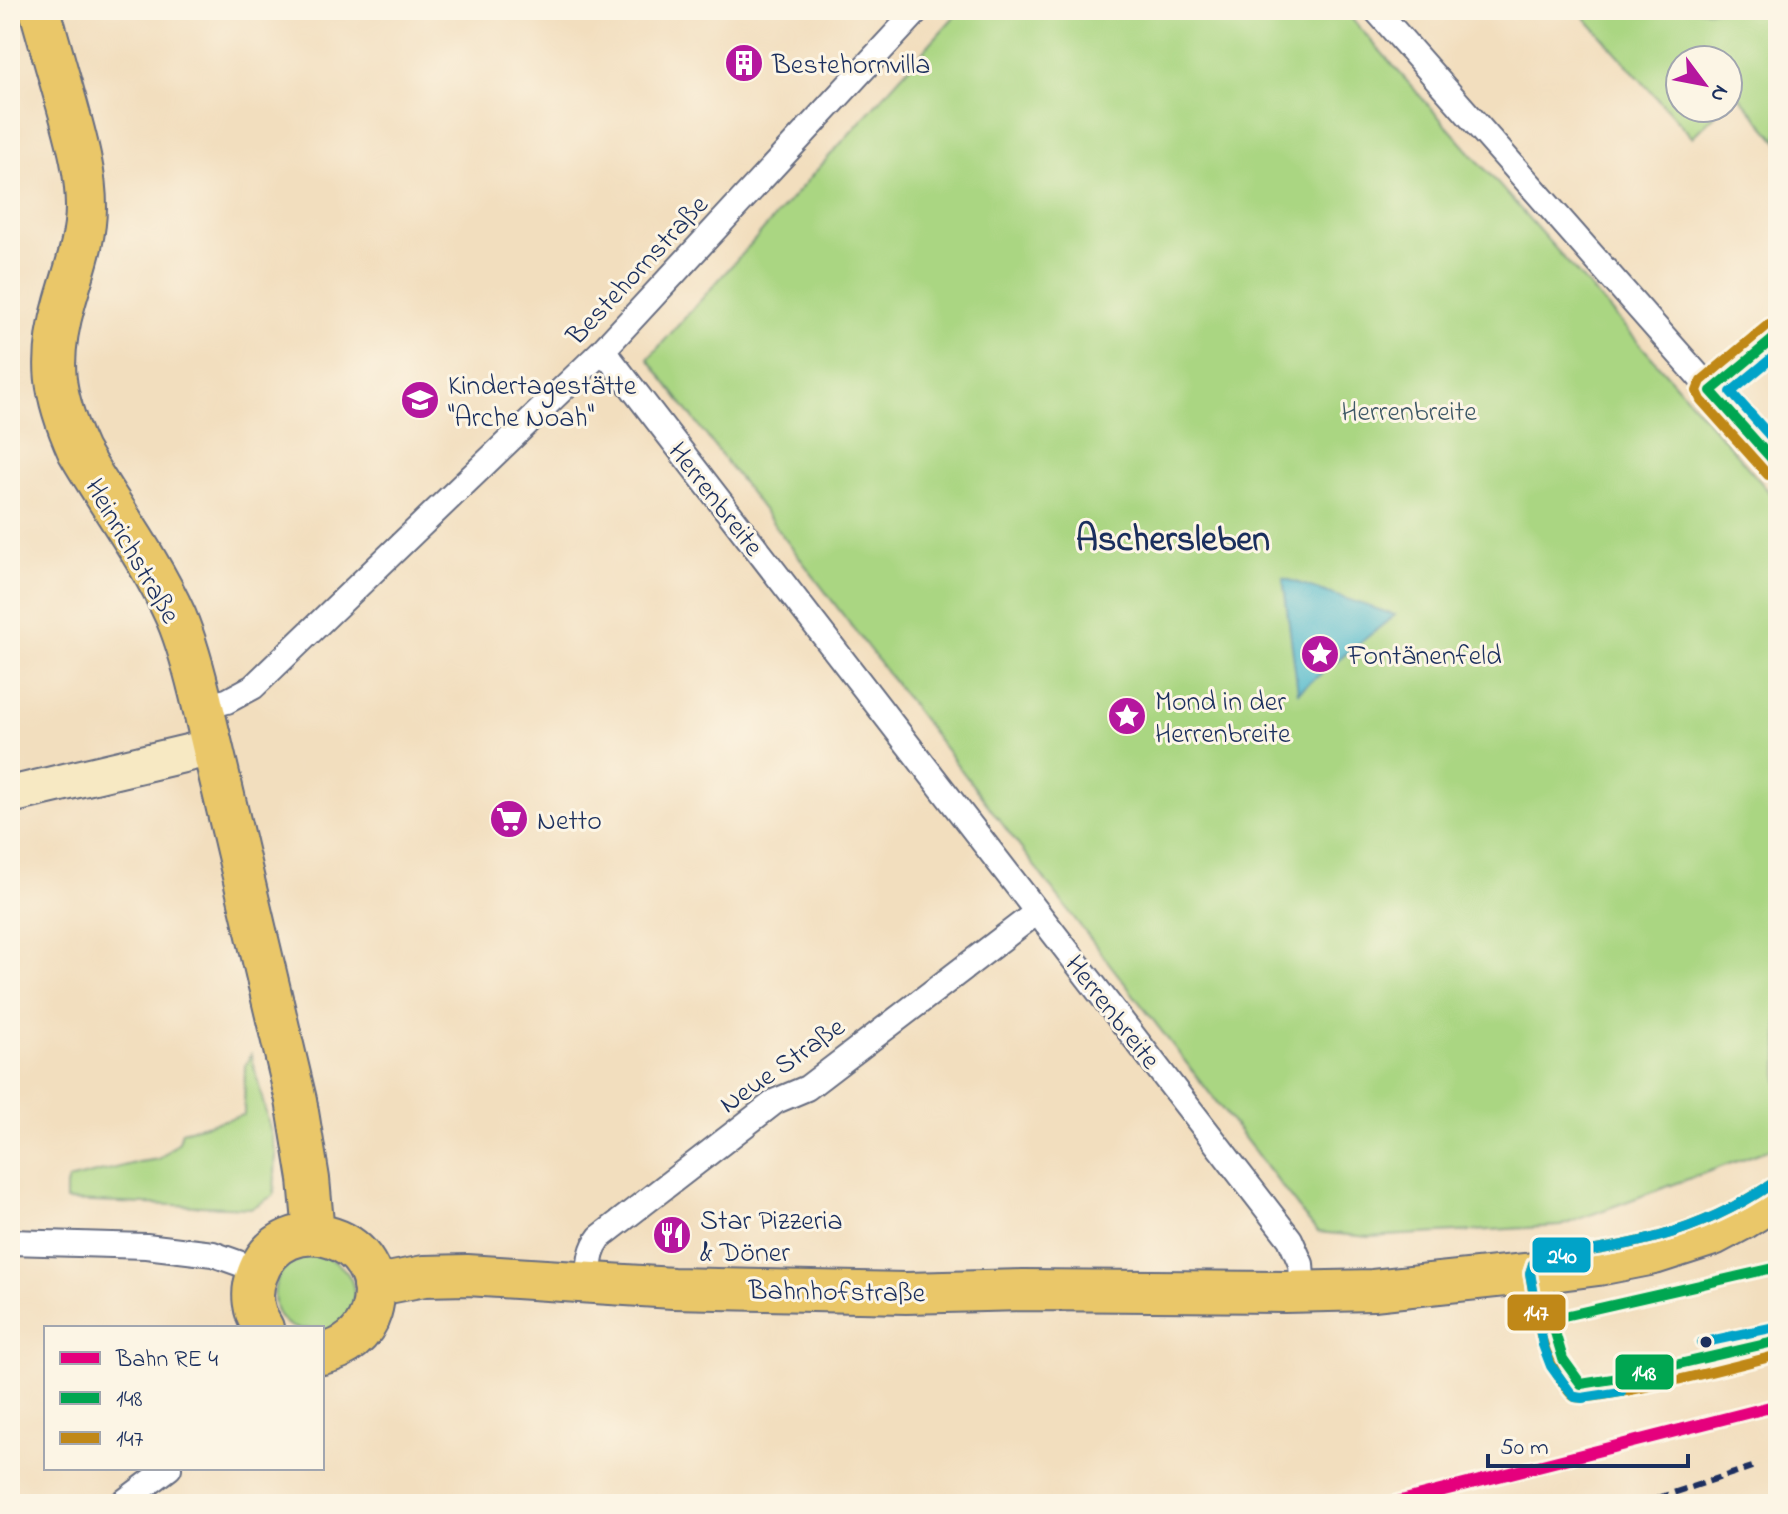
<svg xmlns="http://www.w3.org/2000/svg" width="1788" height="1514" viewBox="0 0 1788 1514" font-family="'Indie Flower',sans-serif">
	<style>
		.green { fill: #aad682; stroke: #628270; stroke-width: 2 }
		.water { fill: #4fb9cc; stroke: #357495; stroke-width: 2 }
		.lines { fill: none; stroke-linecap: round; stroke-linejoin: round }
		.street-casing { stroke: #666c80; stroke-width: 28 }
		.secondary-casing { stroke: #666c80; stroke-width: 40 }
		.primary-casing { stroke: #666c80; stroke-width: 44 }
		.street { stroke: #fff; stroke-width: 24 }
		.secondary { stroke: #f7e9c3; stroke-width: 36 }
		.primary { stroke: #eac769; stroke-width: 40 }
		.rail { stroke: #1b2f5e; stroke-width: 6; stroke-dasharray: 12 6; stroke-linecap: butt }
		.bus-1-casing { stroke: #fcf5e5; stroke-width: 16 }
		.bus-2-casing { stroke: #fcf5e5; stroke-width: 16 }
		.bus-3-casing { stroke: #fcf5e5; stroke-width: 16 }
		.bus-1 { stroke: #00a651; stroke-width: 10 }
		.bus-2 { stroke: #c08818; stroke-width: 10 }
		.bus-3 { stroke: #01a3c8; stroke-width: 10 }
		.rail-1-casing { stroke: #fcf5e5; stroke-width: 18 }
		.rail-1 { stroke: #e5007d; stroke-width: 12 }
		.bus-dot { fill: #1b2f5e; stroke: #fcf5e5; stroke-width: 3 }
		.labels { text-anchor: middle; stroke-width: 6; stroke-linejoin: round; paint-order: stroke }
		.poi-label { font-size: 28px; fill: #1b2f5e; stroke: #fcf5e5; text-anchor: start }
		.street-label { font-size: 28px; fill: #1b2f5e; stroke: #fcf5e5 }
		.park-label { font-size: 28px; fill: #3f5967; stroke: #fcf5e5 }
		.district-label { font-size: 36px; font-weight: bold; fill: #1b2f5e; stroke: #fcf5e5 }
		.line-badge { stroke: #fcf5e5; stroke-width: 3 }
		.badge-label { font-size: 22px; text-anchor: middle; font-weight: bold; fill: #fff }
	</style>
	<rect width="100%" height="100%" fill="#fcf5e5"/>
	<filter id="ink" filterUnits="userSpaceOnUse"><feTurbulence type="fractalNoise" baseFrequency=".0125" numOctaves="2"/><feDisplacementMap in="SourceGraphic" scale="16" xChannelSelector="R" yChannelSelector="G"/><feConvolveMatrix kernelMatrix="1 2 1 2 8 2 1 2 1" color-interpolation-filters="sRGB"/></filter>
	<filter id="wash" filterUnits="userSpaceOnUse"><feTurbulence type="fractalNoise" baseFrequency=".006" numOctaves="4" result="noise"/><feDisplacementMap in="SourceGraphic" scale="32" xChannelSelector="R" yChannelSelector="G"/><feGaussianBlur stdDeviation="1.8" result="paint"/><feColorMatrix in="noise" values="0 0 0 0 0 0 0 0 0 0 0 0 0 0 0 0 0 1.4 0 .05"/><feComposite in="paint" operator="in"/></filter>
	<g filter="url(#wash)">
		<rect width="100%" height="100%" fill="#f2debe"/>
		<!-- green -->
		<path class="green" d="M960,10h384l349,394 85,98v644l-218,80 -191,11 -52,-5 -259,-335 -410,-538z
			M1578,10h200v132l-40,-47 -10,8v-43h-48v48h42l-30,29z
			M251,1054l25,99 -2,42 -22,13 -186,-7v-14l2,-7 71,-18 20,-3 20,-17 3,-11 62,-16 1,-49z
			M317,1254c47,12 50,63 5,79v-5c-9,0 -24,3 -32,-2 -24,-14 -19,-53 3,-66 7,-5 16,-6 24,-6z"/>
		<!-- water -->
		<path class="water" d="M1283,578l112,37 -97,77z"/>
	</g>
	<g filter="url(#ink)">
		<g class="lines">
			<defs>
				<path id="street" d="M1376,10l402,456
					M603,350l687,889 11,25 2,28
					M1711,391l67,-56
					M203,707l24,-6 26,-14 350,-337 315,-340
					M10,1242l136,4 67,8 45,16
					M588,1283c2,-17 1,-32 12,-46l176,-136 31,-13 230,-176
					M121,1504l48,-36"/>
				<path id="secondary" d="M10,795l203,-48"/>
				<path id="primary" d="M40,10c9,32 18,63 27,95 9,33 19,67 19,102 0,33 -12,63 -21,95 -17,59 -12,93 13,149 32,55 72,108 98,166 12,28 20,60 27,90l93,393 13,79 5,55
					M373,1286l51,-10 43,-1 206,13 233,5 117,-3 261,2 89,-2 171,-18 54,-7 56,-11 59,-19 30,-16 35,-22
					M263,1328c-10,-16 -13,-35 -6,-53 26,-74 136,-37 114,37 -7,23 -26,37 -49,42"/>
			</defs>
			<!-- street casing -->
			<use href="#street" class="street-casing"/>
			<!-- secondary casing -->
			<use href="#secondary" class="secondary-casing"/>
			<!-- primary casing -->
			<use href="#primary" class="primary-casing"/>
			<!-- street -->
			<use href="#street" class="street"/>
			<!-- secondary -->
			<use href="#secondary" class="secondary"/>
			<!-- primary -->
			<use href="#primary" class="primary"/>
			<!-- rail -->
			<path class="rail" d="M1640,1504l112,-37"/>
			<defs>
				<path id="bus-1" d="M1711,391l67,75
					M1711,391l67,-56
					M1551,1319l12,40 18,25 38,-6 159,-37
					M1551,1319l227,-52"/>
				<path id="bus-2" d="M1768,475l-67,-75 -4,-9 4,-10 68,-57
					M1770,1185c-76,51 -141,61 -229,73l-8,6 -3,9c7,40 8,76 33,110 3,4 6,11 12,14 14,7 176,-35 203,-42"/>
				<path id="bus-3" d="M1778,353l-47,39 47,53
					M1701,1343l74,-16
					M1621,1392l-39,6 -7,-1 -5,-5 -19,-26 -8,-21 -13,-72 3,-9 8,-6c88,-12 153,-22 229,-73"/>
			</defs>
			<!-- bus-1 casing -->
			<use href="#bus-1" class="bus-1-casing"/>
			<!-- bus-2 casing -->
			<use href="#bus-2" class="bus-2-casing"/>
			<!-- bus-3 casing -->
			<use href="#bus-3" class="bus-3-casing"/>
			<!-- bus-1 -->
			<use href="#bus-1" class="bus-1"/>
			<!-- bus-2 -->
			<use href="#bus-2" class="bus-2"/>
			<!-- bus-3 -->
			<use href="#bus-3" class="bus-3"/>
			<defs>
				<path id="rail-1" d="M1389,1504l389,-99"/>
			</defs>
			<!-- rail-1 casing -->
			<use href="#rail-1" class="rail-1-casing"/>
			<!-- rail-1 -->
			<use href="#rail-1" class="rail-1"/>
		</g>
	</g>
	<!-- icons -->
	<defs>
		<symbol id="building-disc" viewBox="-11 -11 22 22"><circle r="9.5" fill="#b5179e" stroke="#fcf5e5"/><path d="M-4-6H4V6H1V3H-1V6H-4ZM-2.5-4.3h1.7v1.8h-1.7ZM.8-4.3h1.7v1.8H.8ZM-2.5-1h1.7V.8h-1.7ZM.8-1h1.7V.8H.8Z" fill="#fff"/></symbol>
		<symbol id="school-disc" viewBox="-11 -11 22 22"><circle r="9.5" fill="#b5179e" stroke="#fcf5e5"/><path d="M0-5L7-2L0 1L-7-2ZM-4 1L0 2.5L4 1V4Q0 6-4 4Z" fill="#fff"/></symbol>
		<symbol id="sight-disc" viewBox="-11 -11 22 22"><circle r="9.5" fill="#b5179e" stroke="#fcf5e5"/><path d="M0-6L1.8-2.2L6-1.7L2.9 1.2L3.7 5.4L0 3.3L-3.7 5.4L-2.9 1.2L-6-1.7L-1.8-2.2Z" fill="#fff"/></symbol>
		<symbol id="supermarket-disc" viewBox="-11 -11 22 22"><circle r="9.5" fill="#b5179e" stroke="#fcf5e5"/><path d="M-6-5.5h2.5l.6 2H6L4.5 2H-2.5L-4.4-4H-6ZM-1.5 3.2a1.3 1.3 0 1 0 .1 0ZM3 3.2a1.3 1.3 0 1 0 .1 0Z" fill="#fff"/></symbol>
		<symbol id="restaurant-disc" viewBox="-11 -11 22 22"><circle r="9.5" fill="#b5179e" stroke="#fcf5e5"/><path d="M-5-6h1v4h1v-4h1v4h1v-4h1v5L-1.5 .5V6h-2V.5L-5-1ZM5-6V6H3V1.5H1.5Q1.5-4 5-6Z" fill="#fff"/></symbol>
	</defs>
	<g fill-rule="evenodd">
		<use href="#building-disc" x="722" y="41" width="44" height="44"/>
		<use href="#school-disc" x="398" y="378" width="44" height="44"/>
		<use href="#sight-disc" x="1298" y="632" width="44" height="44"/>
		<use href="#sight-disc" x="1105" y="694" width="44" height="44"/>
		<use href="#supermarket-disc" x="487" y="797" width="44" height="44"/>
		<use href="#restaurant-disc" x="650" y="1213" width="44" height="44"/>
	</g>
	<!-- markers -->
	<circle class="bus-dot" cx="1706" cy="1342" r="7"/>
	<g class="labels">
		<!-- poi labels -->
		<g class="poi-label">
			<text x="772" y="73">Bestehornvilla</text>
			<text x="448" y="394">Kindertagestätte<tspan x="448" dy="32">"Arche Noah"</tspan></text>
			<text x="1348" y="664">Fontänenfeld</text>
			<text x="1155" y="710">Mond in der<tspan x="1155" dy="32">Herrenbreite</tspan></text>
			<text x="537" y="829">Netto</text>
			<text x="700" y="1229">Star Pizzeria<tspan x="700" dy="32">&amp; Döner</tspan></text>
		</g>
		<!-- street labels -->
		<g class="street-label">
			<text transform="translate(636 269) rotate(-47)" y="10">Bestehornstraße</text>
			<text transform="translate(717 498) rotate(52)" y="10">Herrenbreite</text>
			<text transform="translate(134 550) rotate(60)" y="10">Heinrichstraße</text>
			<text transform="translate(1114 1011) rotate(52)" y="10">Herrenbreite</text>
			<text transform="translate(781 1064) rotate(-35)" y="10">Neue Straße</text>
			<text transform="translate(837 1290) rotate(1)" y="10">Bahnhofstraße</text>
		</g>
		<!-- park labels -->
		<g class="park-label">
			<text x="1409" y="420">Herrenbreite</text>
		</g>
		<!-- district labels -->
		<g class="district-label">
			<text x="1173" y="550">Aschersleben</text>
		</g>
	</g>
	<g class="line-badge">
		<rect x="1531" y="1236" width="61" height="38" rx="8" fill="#01a3c8"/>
		<rect x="1506" y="1293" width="61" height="39" rx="8" fill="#c08818"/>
		<rect x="1614" y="1353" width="61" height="38" rx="8" fill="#00a651"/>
	</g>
	<g class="badge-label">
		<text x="1562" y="1263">240</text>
		<text x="1536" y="1320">147</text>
		<text x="1644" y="1380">148</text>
	</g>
	<!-- margin -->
	<rect width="1788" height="1514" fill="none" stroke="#fcf5e5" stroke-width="40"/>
	<!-- legend -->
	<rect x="44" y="1326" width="280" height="144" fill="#fcf5e5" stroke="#a2a6af" stroke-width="2"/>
	<rect x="60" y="1352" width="40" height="12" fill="#e5007d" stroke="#a2a6af" stroke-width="2"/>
	<text x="116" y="1366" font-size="24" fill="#1b2f5e">Bahn RE 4</text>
	<rect x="60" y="1392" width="40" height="12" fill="#00a651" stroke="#a2a6af" stroke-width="2"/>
	<text x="116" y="1406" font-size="24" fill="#1b2f5e">148</text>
	<rect x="60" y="1432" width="40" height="12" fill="#c08818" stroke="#a2a6af" stroke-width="2"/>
	<text x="116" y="1446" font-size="24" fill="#1b2f5e">147</text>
	<!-- north arrow -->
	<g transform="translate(1704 84) rotate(122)"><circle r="38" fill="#fcf5e5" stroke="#a2a6af" stroke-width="2"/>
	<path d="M0-6L14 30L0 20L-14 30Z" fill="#b5179e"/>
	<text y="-12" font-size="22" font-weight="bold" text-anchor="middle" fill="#1b2f5e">N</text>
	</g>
	<!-- scale -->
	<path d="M1488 1454v12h200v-12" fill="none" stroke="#1b2f5e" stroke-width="4"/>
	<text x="1500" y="1454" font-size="24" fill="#1b2f5e" stroke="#fcf5e5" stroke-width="6" paint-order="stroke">50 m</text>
</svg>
